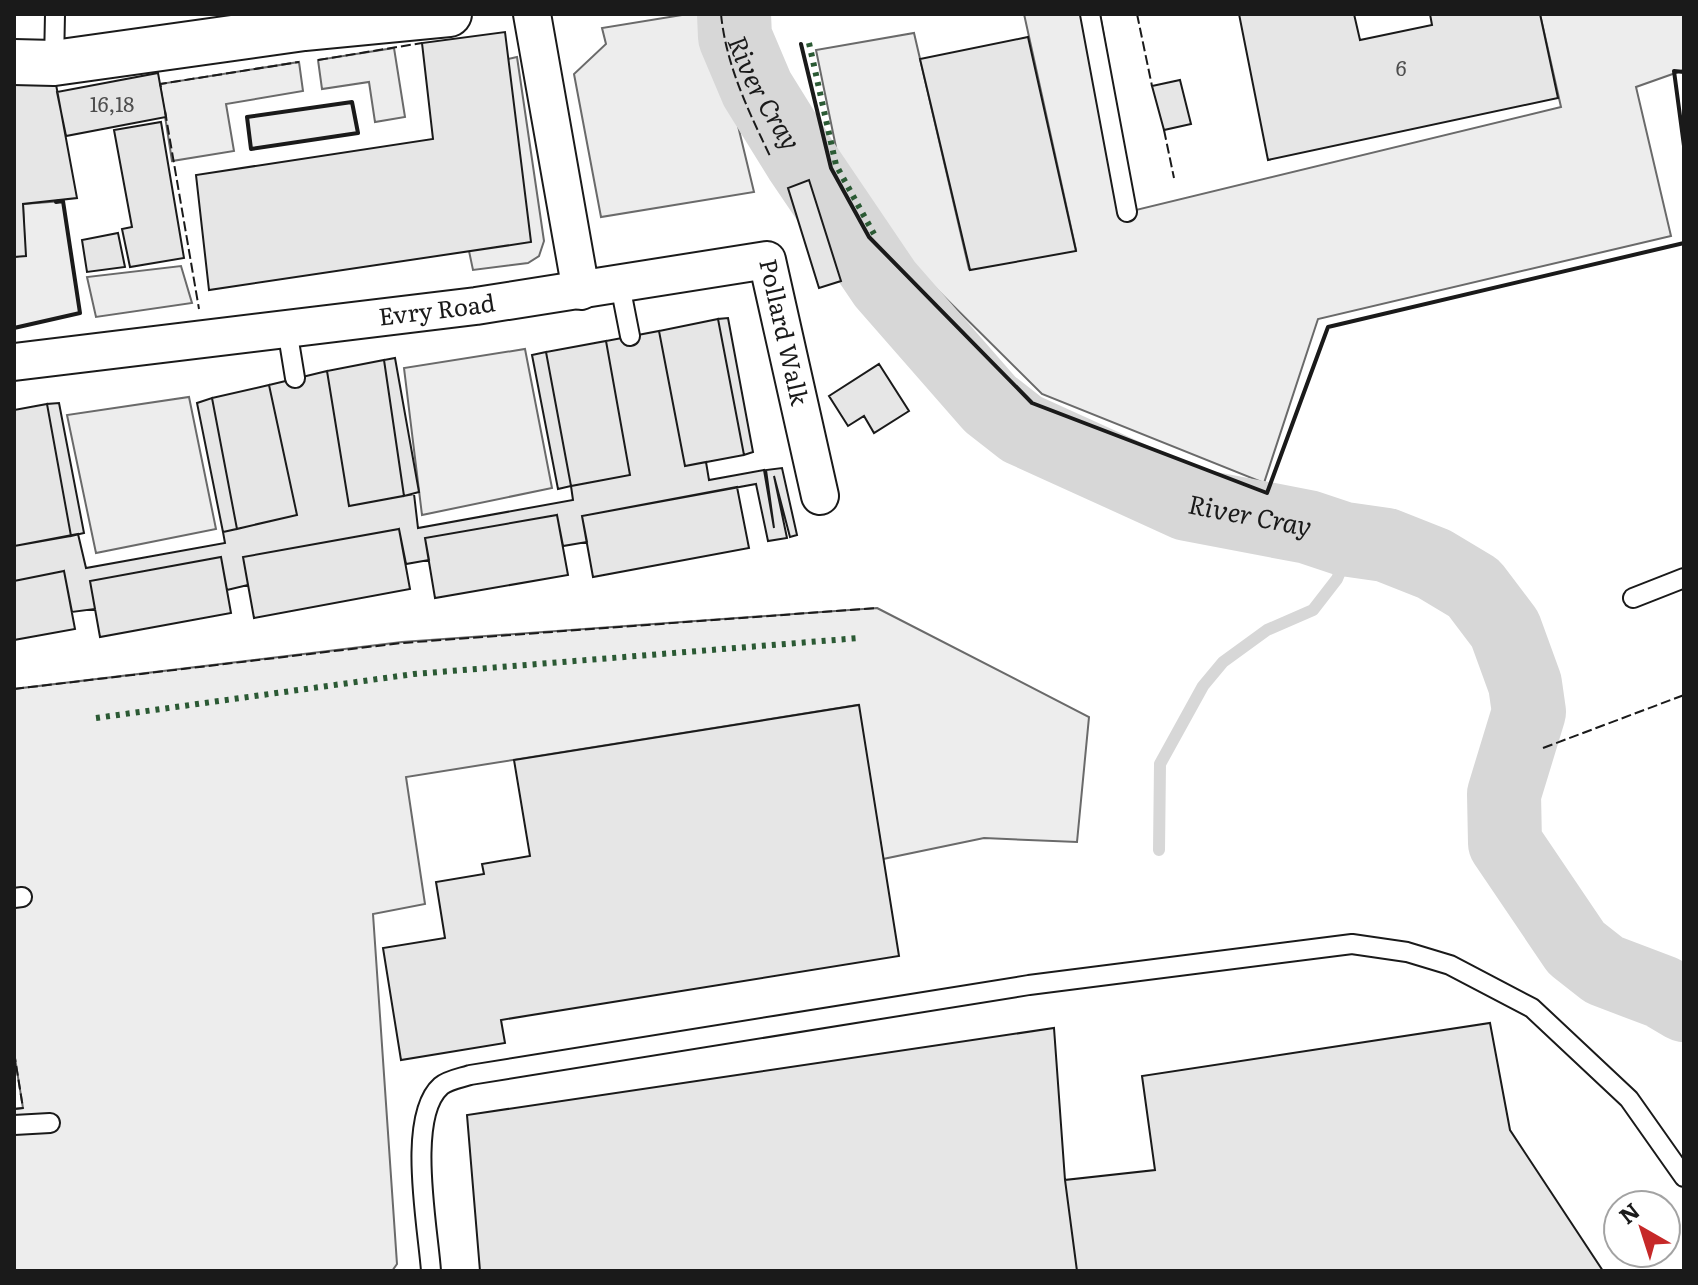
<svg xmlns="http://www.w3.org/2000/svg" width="1698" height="1285" viewBox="0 0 1698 1285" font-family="Literata,serif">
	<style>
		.built { fill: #ededed; stroke: #6a6a6a; stroke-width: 2 }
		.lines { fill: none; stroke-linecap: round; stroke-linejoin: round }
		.stream { stroke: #d7d7d7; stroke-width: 12 }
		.river { stroke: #d7d7d7; stroke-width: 74 }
		.building { fill: #e6e6e6; stroke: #1a1a1a; stroke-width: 2 }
		.service-casing { stroke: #1a1a1a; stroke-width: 22 }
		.minor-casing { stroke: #1a1a1a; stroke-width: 40 }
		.primary-casing { stroke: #1a1a1a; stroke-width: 48 }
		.service { stroke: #fff; stroke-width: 18 }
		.minor { stroke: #fff; stroke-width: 36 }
		.primary { stroke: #fff; stroke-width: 44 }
		.hedge { stroke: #2b5a34; stroke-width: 6; stroke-dasharray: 4 6; stroke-linecap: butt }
		.fence { stroke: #1a1a1a; stroke-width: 2; stroke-dasharray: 10 4; stroke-linecap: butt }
		.wall { stroke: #1a1a1a; stroke-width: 4 }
		.labels { text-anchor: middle; stroke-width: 6; stroke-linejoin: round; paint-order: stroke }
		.number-label { font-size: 20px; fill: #4d4d4d }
		.street-label { font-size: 24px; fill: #1a1a1a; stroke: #fff }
		.water-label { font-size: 26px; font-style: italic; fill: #1a1a1a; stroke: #fff }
	</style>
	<rect width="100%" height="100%" fill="#fff"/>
	<!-- built -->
	<path class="built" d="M688,14h23l43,178 -153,25 -27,-143 32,-30 -4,-16z
		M1024,14h76l32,182 -4,16 433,-105 -21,-93h144v56l-48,17 35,149 -353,83 -54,164 -222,-89 -166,-165 -37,-67 -23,-112 98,-17 55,236 107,-19z
		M394,48l11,69 -30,5 -6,-40 -47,7 -4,-29z
		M517,57l27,184 -5,15 -11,7 -55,7 -4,-19 39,-192z
		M299,62l4,29 -77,13 8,47 -62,10 -12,-77z
		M352,102l6,31 -107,16 -4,-32z
		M63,201l17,112 -66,15v-71l11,-2 -2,-51z
		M181,266l11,37 -96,14 -9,-40z
		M525,349l27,139 -130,27 -18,-147z
		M189,397l27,132 -120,24 -29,-138z
		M877,608l212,109 -12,125 -93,-4 -101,21 -25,-154 -452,72 19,127 -52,10 24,350 -5,7h-378v-162l9,-1 -9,-56v-363l388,-47z"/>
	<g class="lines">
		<!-- stream -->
		<path class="stream" d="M1159,850l1,-86 43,-78 20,-24 44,-32 46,-20 24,-31 8,-19 -1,-21"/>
		<!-- river -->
		<path class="river" id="s1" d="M734,14l1,23 22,52 44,71 84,124 105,120 32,25 165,75 121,23 36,12 42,6 48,19 40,24 31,41 20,55 4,28 -25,82 1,49 71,105 28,22 58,22 22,13"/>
	</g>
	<!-- building -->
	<path class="building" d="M1239,14h115l6,26 72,-15 -2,-11h110l18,84 -290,62z
		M505,32l26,210 -322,48 -13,-115 237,-36 -11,-96z
		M1028,37l48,214 -106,19 -50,-211z
		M158,73l8,44 -100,19 -9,-44z
		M55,79l22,119 -54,6 3,52 -12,1v-173z
		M1180,80l11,44 -27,6 -12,-44z
		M161,122l23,136 -54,9 -8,-38 10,-2 -18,-97z
		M809,180l32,101 -22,7 -31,-100z
		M118,233l7,34 -38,5 -5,-32z
		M728,318l25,134 -9,3 -26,-136z
		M718,319l26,136 -59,11 -26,-135z
		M659,331l26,135 21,-4 3,18 55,-10 10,58 -8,-58 16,-2 15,67 -7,2 -16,-61 13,62 -19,3 -12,-57 -174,32 5,26 -24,4 -6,-31 -132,23 4,22 -23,4 -7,-35 -156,28 5,28 -21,5 -6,-33 -131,24 5,28 -23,3 -8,-41 -50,10v-35l64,-12 8,34 139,-25 -2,-11 74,-17 -28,-130 58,-14 22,135 65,-12 4,34 155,-28 -2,-14 59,-11 -24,-134z
		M606,341l24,134 -59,11 -25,-134z
		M546,352l25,134 -13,3 -26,-134z
		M395,358l24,134 -15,4 -20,-136z
		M384,360l20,136 -55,10 -22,-135z
		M879,364l30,47 -35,22 -10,-17 -16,10 -19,-30z
		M269,385l28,130 -60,14 -25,-131z
		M212,398l25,131 -14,3 -26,-129z
		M59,403l25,130 -13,3 -24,-132z
		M47,404l24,132 -57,10v-136z
		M737,487l12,61 -156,29 -11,-61z
		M557,515l11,60 -133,23 -10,-60z
		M399,529l11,60 -156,29 -11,-61z
		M221,557l10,56 -131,24 -10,-56z
		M64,571l11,58 -61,11v-59z
		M859,705l40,251 -398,64 4,23 -104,17 -18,-112 62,-10 -9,-56 48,-8 -2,-10 48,-8 -16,-96z
		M1490,1023l20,107 93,141h-526l-12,-91 90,-10 -13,-94z
		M1054,1028l11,152 12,91h-597l-13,-156z"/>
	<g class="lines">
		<defs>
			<path id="service" d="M1090,14l37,198
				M54,63l1,-49
				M620,285l10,51
				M287,329l8,49
				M1633,598l51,-20
				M14,898l8,-1
				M14,1125l36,-2
				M431,1271c-3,-44 -25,-154 10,-185 7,-6 20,-8 29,-11l559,-90 323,-41 55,8 43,13 82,43 97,91 55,78"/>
			<g id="minor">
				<path d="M532,14l49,277"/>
				<path id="s2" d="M14,362l462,-56 291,-46 53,236"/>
			</g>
			<path id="primary" d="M14,62l40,1 250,-35 145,-14"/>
		</defs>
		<!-- service casing -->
		<use href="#service" class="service-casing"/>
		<!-- minor casing -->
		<use href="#minor" class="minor-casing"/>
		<!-- primary casing -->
		<use href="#primary" class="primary-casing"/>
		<!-- service -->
		<use href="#service" class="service"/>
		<!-- minor -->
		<use href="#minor" class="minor"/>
		<!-- primary -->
		<use href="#primary" class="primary"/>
		<!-- hedge -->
		<path class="hedge" d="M809,43l27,122 38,69
			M96,718l318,-44 445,-36"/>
		<!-- fence -->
		<path class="fence" d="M721,14c5,51 27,96 49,142
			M1137,14l15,72
			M318,60l104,-17
			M161,87l-1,-3 139,-22
			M165,111l34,198
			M1164,130l10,48
			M14,689l388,-46 475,-35
			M1543,748l141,-53
			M14,1052l9,56 -9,1"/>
		<!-- wall -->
		<path class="wall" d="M801,44l30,124 38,69 163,166 235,90 61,-166 356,-84
			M1684,72l-10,-1 10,75
			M352,102l6,31 -107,16 -4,-32z
			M14,328l66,-15 -17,-112 -7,1"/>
	</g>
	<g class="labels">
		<!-- number labels -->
		<g class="number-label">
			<text x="1401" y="76">6</text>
			<text x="112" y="112">16,18</text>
		</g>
		<!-- street labels -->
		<g class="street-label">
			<text dy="8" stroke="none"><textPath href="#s2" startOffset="426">Evry Road</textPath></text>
			<text dy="8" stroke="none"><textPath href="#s2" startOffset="834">Pollard Walk</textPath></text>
		</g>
		<!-- water labels -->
		<g class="water-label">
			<text dy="9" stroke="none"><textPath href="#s1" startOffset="86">River Cray</textPath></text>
			<text dy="9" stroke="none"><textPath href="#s1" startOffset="758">River Cray</textPath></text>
		</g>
	</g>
	<!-- border -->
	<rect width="1698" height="1285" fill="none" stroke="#1a1a1a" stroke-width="32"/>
	<!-- north arrow -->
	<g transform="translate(1642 1229) rotate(321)"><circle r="38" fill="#ffffff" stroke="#a3a3a3" stroke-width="2"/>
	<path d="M0-6L14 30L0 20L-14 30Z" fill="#c62828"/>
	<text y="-12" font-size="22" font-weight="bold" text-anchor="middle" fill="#1a1a1a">N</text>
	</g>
</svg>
